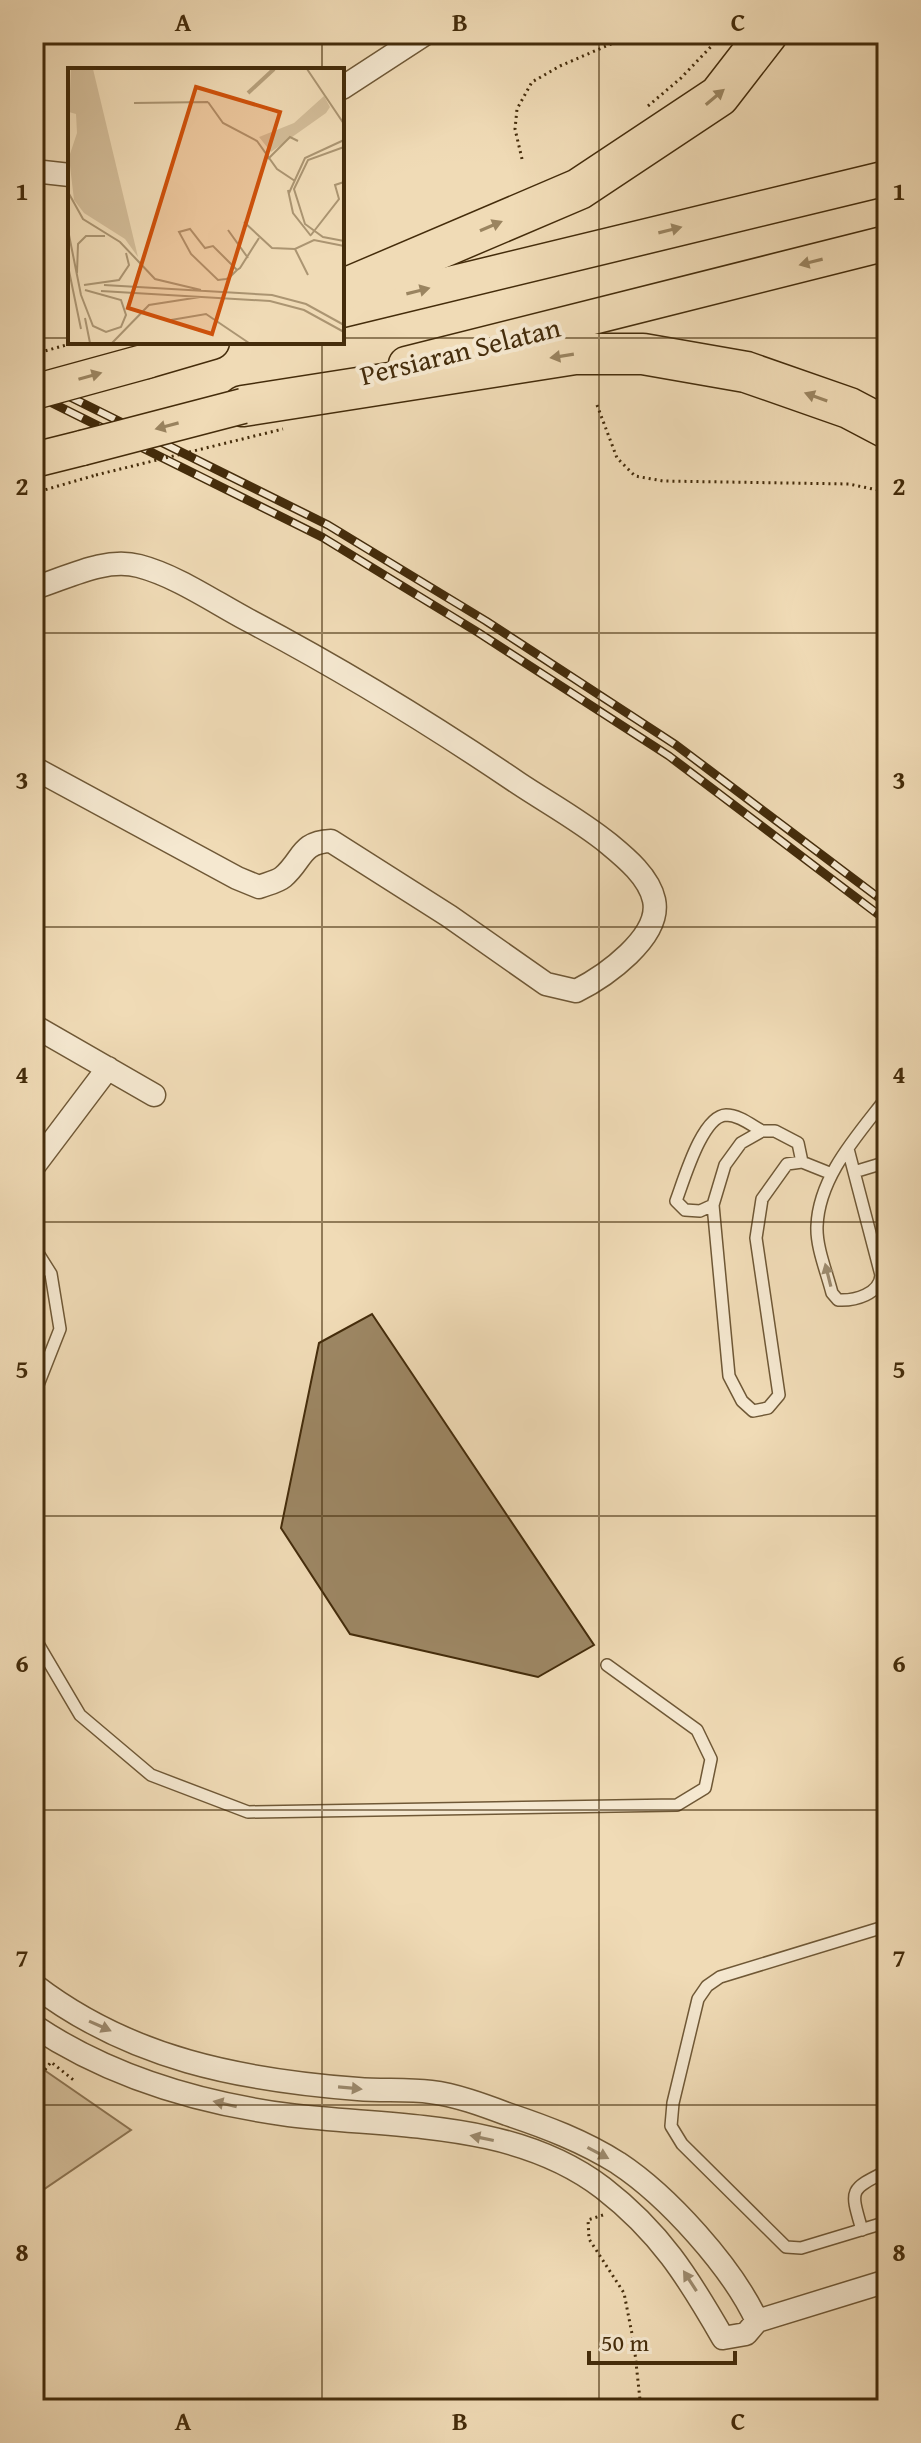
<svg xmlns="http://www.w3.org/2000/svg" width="921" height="2443" viewBox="0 0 921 2443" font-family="'Gentium Book Plus',serif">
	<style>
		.green { fill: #d3bd99; stroke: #8c7452; stroke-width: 2 }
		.building { fill: #9d8764; stroke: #442c0b; stroke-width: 2 }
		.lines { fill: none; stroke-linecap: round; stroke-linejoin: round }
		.lane-casing { stroke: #6f5836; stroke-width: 14 }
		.street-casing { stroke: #6f5836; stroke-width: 25 }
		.primary-casing { stroke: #442c0b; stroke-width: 37 }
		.highway-casing { stroke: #442c0b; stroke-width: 43 }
		.path { stroke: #442c0b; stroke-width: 3; stroke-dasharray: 2 4; stroke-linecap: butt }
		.lane { stroke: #f5e8d0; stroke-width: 11 }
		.street { stroke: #f5e8d0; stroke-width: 22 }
		.primary { stroke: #f0dbb6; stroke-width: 34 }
		.highway { stroke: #f0dbb6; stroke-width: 40 }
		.rail-casing { stroke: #442c0b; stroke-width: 9 }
		.rail { stroke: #f5e8d0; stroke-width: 6; stroke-dasharray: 18; stroke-linecap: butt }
		.primary-bridge-casing { stroke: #442c0b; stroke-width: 37; stroke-linecap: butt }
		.path-bridge { stroke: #442c0b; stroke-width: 3; stroke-dasharray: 2 4; stroke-linecap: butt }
		.primary-bridge { stroke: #f0dbb6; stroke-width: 34 }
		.oneway { fill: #9a8460 }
		.oneway2 { fill: #9c8a6e }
		.grid { fill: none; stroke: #442c0b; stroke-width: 2; stroke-opacity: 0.55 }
		.labels { text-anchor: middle; stroke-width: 8; stroke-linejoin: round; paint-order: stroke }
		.street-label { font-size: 28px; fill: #442c0b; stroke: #f5e8d0 }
		.inset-river { fill: none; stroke: #b6a07c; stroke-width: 4 }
		.inset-road { fill: none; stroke: #ab9572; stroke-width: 2 }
		.view { fill: #cf520c; fill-opacity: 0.15; stroke: #cf520c; stroke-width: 4 }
		.inset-edge { fill: none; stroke: #442c0b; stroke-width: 4 }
		.neatline { fill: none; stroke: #442c0b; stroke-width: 3 }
		.grid-label { font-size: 26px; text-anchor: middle; font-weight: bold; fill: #442c0b }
	</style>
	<rect width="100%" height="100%" fill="#f0dbb6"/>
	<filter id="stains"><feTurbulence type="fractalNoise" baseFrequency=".0025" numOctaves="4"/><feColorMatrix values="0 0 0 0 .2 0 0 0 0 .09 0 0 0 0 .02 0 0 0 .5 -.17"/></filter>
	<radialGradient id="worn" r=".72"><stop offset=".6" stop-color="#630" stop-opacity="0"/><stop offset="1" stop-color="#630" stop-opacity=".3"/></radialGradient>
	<!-- green -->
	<path class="green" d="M34,2063l97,67 -97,66z"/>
	<!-- building -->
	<path class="building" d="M372,1314l222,331 -56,32 -188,-43 -69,-106 38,-185z"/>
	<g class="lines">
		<defs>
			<path id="lane" d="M848,1149l33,126c-1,19 -26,26 -43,25l-6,-7c-5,-20 -16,-46 -15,-67 2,-50 41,-91 70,-129
				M802,1162l-4,-19 -23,-12h-13l-21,12 -16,22 -12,40 16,171 13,25 11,10 15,-3 11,-13 -23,-157 6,-39 25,-35 15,-2 30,12
				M854,1172l33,-10
				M713,1205l-13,6 -15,-1 -9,-9c8,-21 26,-85 50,-86 13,0 25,10 36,16
				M34,1247l17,27 9,55 -26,66
				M34,1637l46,78 71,60 97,37 429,-7 28,-17 6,-29 -14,-29 -90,-65
				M887,1926l-167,51 -13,9 -9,13 -25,104 -2,23 11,18 104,103 15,1 86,-26
				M862,2230c-12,-41 -13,-40 25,-59"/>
			<path id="street" d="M342,88l83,-54
				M34,171l36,4
				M34,588c33,-10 70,-31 105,-22 38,10 75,36 109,54 93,49 183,104 270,163 30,20 63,38 91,61 17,14 40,33 45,56 8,37 -50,77 -78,91l-30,-7 -97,-68 -118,-75c-31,1 -28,19 -48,36 -6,5 -17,7 -24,10l-22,-9 -203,-110
				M34,1026l120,69
				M34,1166l74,-98
				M34,1985c96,74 207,95 324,104 24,2 49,0 73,3 25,3 52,13 76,22 39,13 76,27 111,49 50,33 114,104 139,158
				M34,2026c75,50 165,77 255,89 105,13 225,5 314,73 57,44 85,89 120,150l23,-4 11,-13 130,-40"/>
			<path id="primary" d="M342,310l545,-132
				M147,361l65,-19
				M406,364l481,-121
				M34,460l48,-12"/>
			<path id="highway" d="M342,290l237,-101 140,-93 48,-62
				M243,406l332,-52h68l103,18 103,36 38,20"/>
		</defs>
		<!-- lane casing -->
		<use href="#lane" class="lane-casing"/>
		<!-- street casing -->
		<use href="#street" class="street-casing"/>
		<!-- primary casing -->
		<use href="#primary" class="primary-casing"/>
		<!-- highway casing -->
		<use href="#highway" class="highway-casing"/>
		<!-- path -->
		<path class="path" d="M648,106l33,-28 42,-44
			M522,159l-7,-30 2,-20 15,-27 28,-16 74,-32
			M34,354l43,-12
			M597,405l20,53 18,18 28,5 186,3 38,8
			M34,493l62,-18
			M34,2084l17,-22 25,20
			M603,2215l-15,5 1,19 35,54 10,51 7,65"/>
		<!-- lane -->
		<use href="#lane" class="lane"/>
		<!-- street -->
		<use href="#street" class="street"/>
		<!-- primary -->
		<use href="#primary" class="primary"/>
		<!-- highway -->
		<use href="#highway" class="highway"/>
		<defs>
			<path id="rail" d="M34,379l294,146 158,96 190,124 211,159
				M34,394l288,143 157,96 190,123 218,165"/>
		</defs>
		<!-- rail casing -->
		<use href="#rail" class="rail-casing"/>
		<!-- rail -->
		<use href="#rail" class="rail"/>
		<defs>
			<path id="primary-bridge" d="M34,392l113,-31
				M82,448l161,-42"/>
		</defs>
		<!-- primary-bridge casing -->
		<use href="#primary-bridge" class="primary-bridge-casing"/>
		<!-- path-bridge -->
		<path class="path-bridge" d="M96,475l187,-46"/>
		<!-- primary-bridge -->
		<use href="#primary-bridge" class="primary-bridge"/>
	</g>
	<!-- one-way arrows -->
	<defs><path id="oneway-solid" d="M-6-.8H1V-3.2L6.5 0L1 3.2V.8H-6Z" transform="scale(2)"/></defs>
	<g class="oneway">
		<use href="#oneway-solid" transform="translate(715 97) rotate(-40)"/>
		<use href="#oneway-solid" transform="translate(491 226) rotate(-23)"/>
		<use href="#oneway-solid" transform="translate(670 230) rotate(-14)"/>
		<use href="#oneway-solid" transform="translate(811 262) rotate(166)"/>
		<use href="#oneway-solid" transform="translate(418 291) rotate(-14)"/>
		<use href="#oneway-solid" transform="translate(562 356) rotate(171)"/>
		<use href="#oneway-solid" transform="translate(90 376) rotate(-16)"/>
		<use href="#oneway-solid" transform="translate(816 397) rotate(-160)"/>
		<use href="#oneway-solid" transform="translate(167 426) rotate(165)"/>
	</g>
	<g class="oneway2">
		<use href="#oneway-solid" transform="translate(828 1275) rotate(-104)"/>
		<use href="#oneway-solid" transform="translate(100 2026) rotate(24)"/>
		<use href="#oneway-solid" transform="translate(350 2088) rotate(5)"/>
		<use href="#oneway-solid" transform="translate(225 2104) rotate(-167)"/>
		<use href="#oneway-solid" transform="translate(482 2138) rotate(-168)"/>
		<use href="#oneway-solid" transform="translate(598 2153) rotate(28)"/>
		<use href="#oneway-solid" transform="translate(690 2281) rotate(-123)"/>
	</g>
	<!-- grid -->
	<path class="grid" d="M322,34v36M599,34v2375M34,338h36M342,338h545M322,342v2067M34,633h853M34,927h853M34,1222h853M34,1516h853M34,1810h853M34,2105h853"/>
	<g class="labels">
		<!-- street labels -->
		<g class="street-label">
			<text transform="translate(460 351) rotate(-14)" y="10">Persiaran Selatan</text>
		</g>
	</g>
	<!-- overview -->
	<g transform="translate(68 68)">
		<rect width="276" height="276" fill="#f0dbb6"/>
		<path d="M3,1h22l45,188 -13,-18 -41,-26 -10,-13 -5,-43 8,-24 -1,-19 -7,-2zM256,28l6,11 -4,6 -55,39 -12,-15 35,-14z" fill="#d3bd99"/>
		<path class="inset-river" d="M180,25l26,-24"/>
		<path class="inset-road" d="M239,1l37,55M140,34l15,21 34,18 20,28 18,12M66,35l74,-1M276,79l-36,13 -14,29 11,35 18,13 21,4M200,91l22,-22 8,4M220,122l5,23 18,23M0,124l15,27 37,23 35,37 46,11M221,125l16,-35 39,-18M176,154l28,26 23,1 19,-9 30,6M0,162l13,65M160,162l20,28M243,167l28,-36 -4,-14 9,-3M227,181l13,26M0,198l13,63M169,202l-24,-24 -8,2 -15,-19 -11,3 12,22 27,26 8,-1 3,-1 8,-8 3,-2 19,-30M9,205l1,-29 8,-8h19M16,217l35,-5 10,-15 -3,-12M36,217l168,10 34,9 38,21M33,223l169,10 34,9 40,22M13,227l12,31 13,6 15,-5 5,-12 -5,-15 -36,-10M17,250l5,25M103,252l35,-6 43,29M44,275l37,-38 51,-8"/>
		<path class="view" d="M128,19l84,25 -68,222 -84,-26z"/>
		<rect width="276" height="276" class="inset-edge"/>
	</g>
	<!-- margin -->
	<rect width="921" height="2443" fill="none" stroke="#f0dbb6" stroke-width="88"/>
	<!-- scale -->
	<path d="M589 2351v12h146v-12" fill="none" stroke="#442c0b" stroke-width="4"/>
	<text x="601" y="2351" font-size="24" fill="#442c0b" stroke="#f5e8d0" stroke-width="6" paint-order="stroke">50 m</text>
	<rect x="44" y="44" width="833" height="2355" class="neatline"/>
	<g class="grid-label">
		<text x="183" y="31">A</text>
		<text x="460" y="31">B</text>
		<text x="738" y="31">C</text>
		<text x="22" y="200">1</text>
		<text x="899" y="200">1</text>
		<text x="22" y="495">2</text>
		<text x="899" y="495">2</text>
		<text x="22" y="789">3</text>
		<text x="899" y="789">3</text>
		<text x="22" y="1083">4</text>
		<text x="899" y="1083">4</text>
		<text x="22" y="1378">5</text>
		<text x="899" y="1378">5</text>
		<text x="22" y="1672">6</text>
		<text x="899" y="1672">6</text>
		<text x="22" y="1967">7</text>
		<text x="899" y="1967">7</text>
		<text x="22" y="2261">8</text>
		<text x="899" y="2261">8</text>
		<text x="183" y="2430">A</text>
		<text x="460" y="2430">B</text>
		<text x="738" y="2430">C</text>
	</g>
	<rect width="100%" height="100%" filter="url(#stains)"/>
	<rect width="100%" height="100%" fill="url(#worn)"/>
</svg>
